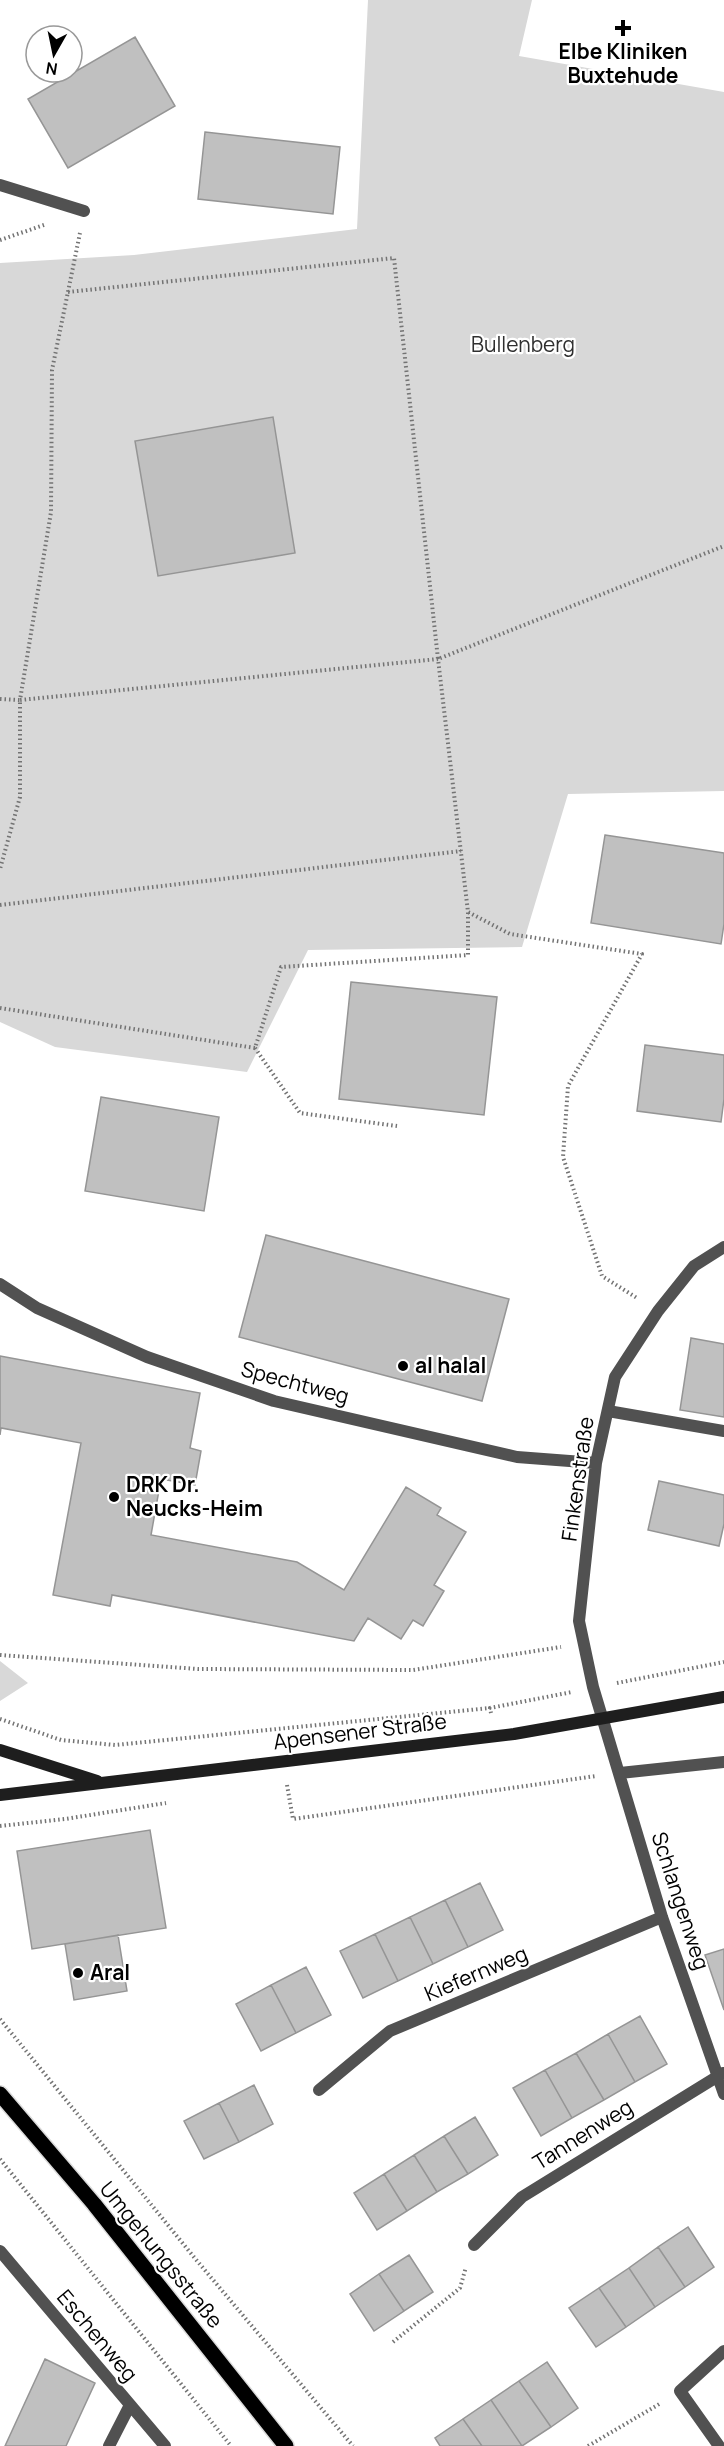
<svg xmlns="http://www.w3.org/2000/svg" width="724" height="2446" viewBox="0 0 724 2446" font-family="Manrope,sans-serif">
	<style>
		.green { fill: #d8d8d8 }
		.building { fill: #c0c0c0; stroke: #959595; stroke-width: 1.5 }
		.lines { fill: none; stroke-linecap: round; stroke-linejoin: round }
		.primary-casing { stroke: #dbdbdb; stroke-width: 18 }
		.path { stroke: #737373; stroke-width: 4; stroke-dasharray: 1.5 3; stroke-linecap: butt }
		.service { stroke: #515151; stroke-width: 12 }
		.minor { stroke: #515151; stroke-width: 12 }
		.secondary { stroke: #1e1e1e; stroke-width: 12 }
		.primary { stroke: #000; stroke-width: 15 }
		.poi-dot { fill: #000; stroke: #fff; stroke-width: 2 }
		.labels { text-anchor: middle; stroke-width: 4.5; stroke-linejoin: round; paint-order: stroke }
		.poi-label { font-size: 21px; font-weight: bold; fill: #000; stroke: #fff; text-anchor: start }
		.park-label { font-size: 21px; fill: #2f2f2f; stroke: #fff }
		.street-label { font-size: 21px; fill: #000; stroke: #fff }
	</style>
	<rect width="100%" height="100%" fill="#fff"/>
	<!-- green -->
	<path class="green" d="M368,0h164l-13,56 205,36v699l-156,3 -46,153 -214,3 -61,122 -192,-25 -55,-25v-759l134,-8 223,-26z
		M0,1661l28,22 -28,18z"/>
	<!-- building -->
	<path class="building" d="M135,37l40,69 -107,62 -40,-69z
		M205,132l135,15 -7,67 -135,-15z
		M273,417l22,136 -137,23 -23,-135z
		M605,835l119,18v71l-3,20 -130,-21z
		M351,982l146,15 -13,118 -145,-16z
		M645,1045l79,10v44l-3,23 -84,-11z
		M101,1097l118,20 -15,94 -119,-20z
		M266,1235l243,64 -27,102 -243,-64z
		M691,1338l33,6v73l-44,-7z
		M0,1356l200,37 -10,55 11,3 -6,34 -34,-6 -10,56 146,27 47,28 62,-103 35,21 -4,7 29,17 -32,53 10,6 -21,35 -10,-6 -12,19 -33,-21 -14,23 -242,-46 -2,11 -57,-11 28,-152 -80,-15 -1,7z
		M659,1481l65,14v29l-5,22 -71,-16z
		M150,1830l16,98 -134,21 -15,-98z
		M480,1883l23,47 -35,17 -23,-47z
		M445,1900l23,47 -35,17 -23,-47z
		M410,1917l23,47 -35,17 -23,-47z
		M375,1934l23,47 -35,17 -23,-47z
		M118,1935l9,56 -53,9 -9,-56z
		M724,1949v61l-19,-55z
		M306,1967l25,48 -35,18 -25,-48z
		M271,1985l25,48 -35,18 -25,-47z
		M640,2016l27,48 -32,18 -27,-48z
		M608,2034l27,48 -31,18 -28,-47z
		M576,2053l28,47 -32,18 -27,-48z
		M545,2070l27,48 -31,18 -28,-48z
		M254,2085l19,39 -34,18 -20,-39z
		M219,2103l20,39 -35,17 -20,-38z
		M475,2117l23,38 -30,19 -24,-38z
		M444,2136l24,38 -31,18 -23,-37z
		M414,2155l23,37 -30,19 -23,-37z
		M384,2174l23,37 -30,19 -23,-37z
		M688,2227l26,40 -29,20 -27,-40z
		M658,2247l27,40 -30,20 -26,-39z
		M409,2255l24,37 -29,19 -25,-37z
		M629,2268l26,39 -29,20 -27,-39z
		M379,2274l25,37 -30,20 -24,-37z
		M599,2288l27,39 -30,20 -27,-39z
		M45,2359l50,24 -29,63h-61z
		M547,2362l31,46 -27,19 -32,-46z
		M519,2381l32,46 -29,19 -31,-46z
		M491,2400l31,46h-40l-19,-27z
		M463,2419l19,27h-42l-5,-8z"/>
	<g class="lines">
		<defs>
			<path id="primary" d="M0,2094l94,110 192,242"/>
		</defs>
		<!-- primary casing -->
		<use href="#primary" class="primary-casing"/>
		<!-- path -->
		<path class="path" d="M80,233l-28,137 -1,142 -31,188 418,-41 30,253 42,22 132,20 -74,132 -5,71 39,119 35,22
			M0,240l44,-15
			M68,292l326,-34 44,401 286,-113
			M0,699l20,1v97l-20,72
			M0,905l461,-54
			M0,1008l255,40 26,-81 187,-12v-43
			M255,1048l45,65 97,13
			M0,1655l198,14 215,1 148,-23
			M617,1683l107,-21
			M491,1713l-1,-5 82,-16
			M0,1719l61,21 54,5 375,-37
			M287,1785l6,34 303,-43
			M0,1826l65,-7 101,-16
			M0,2019l198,243 155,184
			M0,2159l231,287
			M393,2342l67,-54 6,-21
			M588,2446l73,-43"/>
		<!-- service -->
		<path class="service" d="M608,1411l116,20"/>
		<!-- minor -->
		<path class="minor" d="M0,185l84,26
			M724,1247l-30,19 -36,45 -43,66 -19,86 -17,158 14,66 69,230 62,177
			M0,1284l37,24 110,49 127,44 243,56 79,6
			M620,1773l104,-11
			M319,2090l71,-59 272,-114
			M474,2245l48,-48 201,-124
			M0,2251l165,195
			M109,2446l21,-41
			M719,2446l-39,-55 44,-40"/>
		<!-- secondary -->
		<path class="secondary" d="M0,1750l97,31
			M0,1795l514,-61 210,-37"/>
		<!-- primary -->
		<use href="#primary" class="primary"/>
	</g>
	<!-- markers -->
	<g class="poi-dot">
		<path d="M620 19h6v6h6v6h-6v6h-6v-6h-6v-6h6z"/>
		<circle cx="403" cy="1366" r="6"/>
		<circle cx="114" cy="1497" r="6"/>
		<circle cx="78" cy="1973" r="6"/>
	</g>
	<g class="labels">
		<!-- poi labels -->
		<g class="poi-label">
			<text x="623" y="59" text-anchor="middle">Elbe Kliniken<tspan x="623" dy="24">Buxtehude</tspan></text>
			<text x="415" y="1373">al halal</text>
			<text x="126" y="1492">DRK Dr.<tspan x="126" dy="24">Neucks-Heim</tspan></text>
			<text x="90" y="1980">Aral</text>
		</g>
		<!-- park labels -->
		<g class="park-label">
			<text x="523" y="352">Bullenberg</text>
		</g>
		<!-- street labels -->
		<g class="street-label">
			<text transform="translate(295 1383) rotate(15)" y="7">Spechtweg</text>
			<text transform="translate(578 1479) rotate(-82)" y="7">Finkenstraße</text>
			<text transform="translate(360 1732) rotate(-7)" y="7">Apensener Straße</text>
			<text transform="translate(680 1901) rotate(72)" y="7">Schlangenweg</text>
			<text transform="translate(476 1974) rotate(-23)" y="7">Kiefernweg</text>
			<text transform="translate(583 2135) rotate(-32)" y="7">Tannenweg</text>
			<text transform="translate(161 2255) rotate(51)" y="7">Umgehungsstraße</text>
			<text transform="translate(97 2336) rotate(50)" y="7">Eschenweg</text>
		</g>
	</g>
	<!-- north arrow -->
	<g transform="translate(54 54) rotate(189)"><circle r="28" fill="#ffffff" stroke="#999999" stroke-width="1.5"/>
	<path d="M0-4.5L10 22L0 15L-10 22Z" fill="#000000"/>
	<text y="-9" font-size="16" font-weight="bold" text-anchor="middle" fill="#000000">N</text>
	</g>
</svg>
